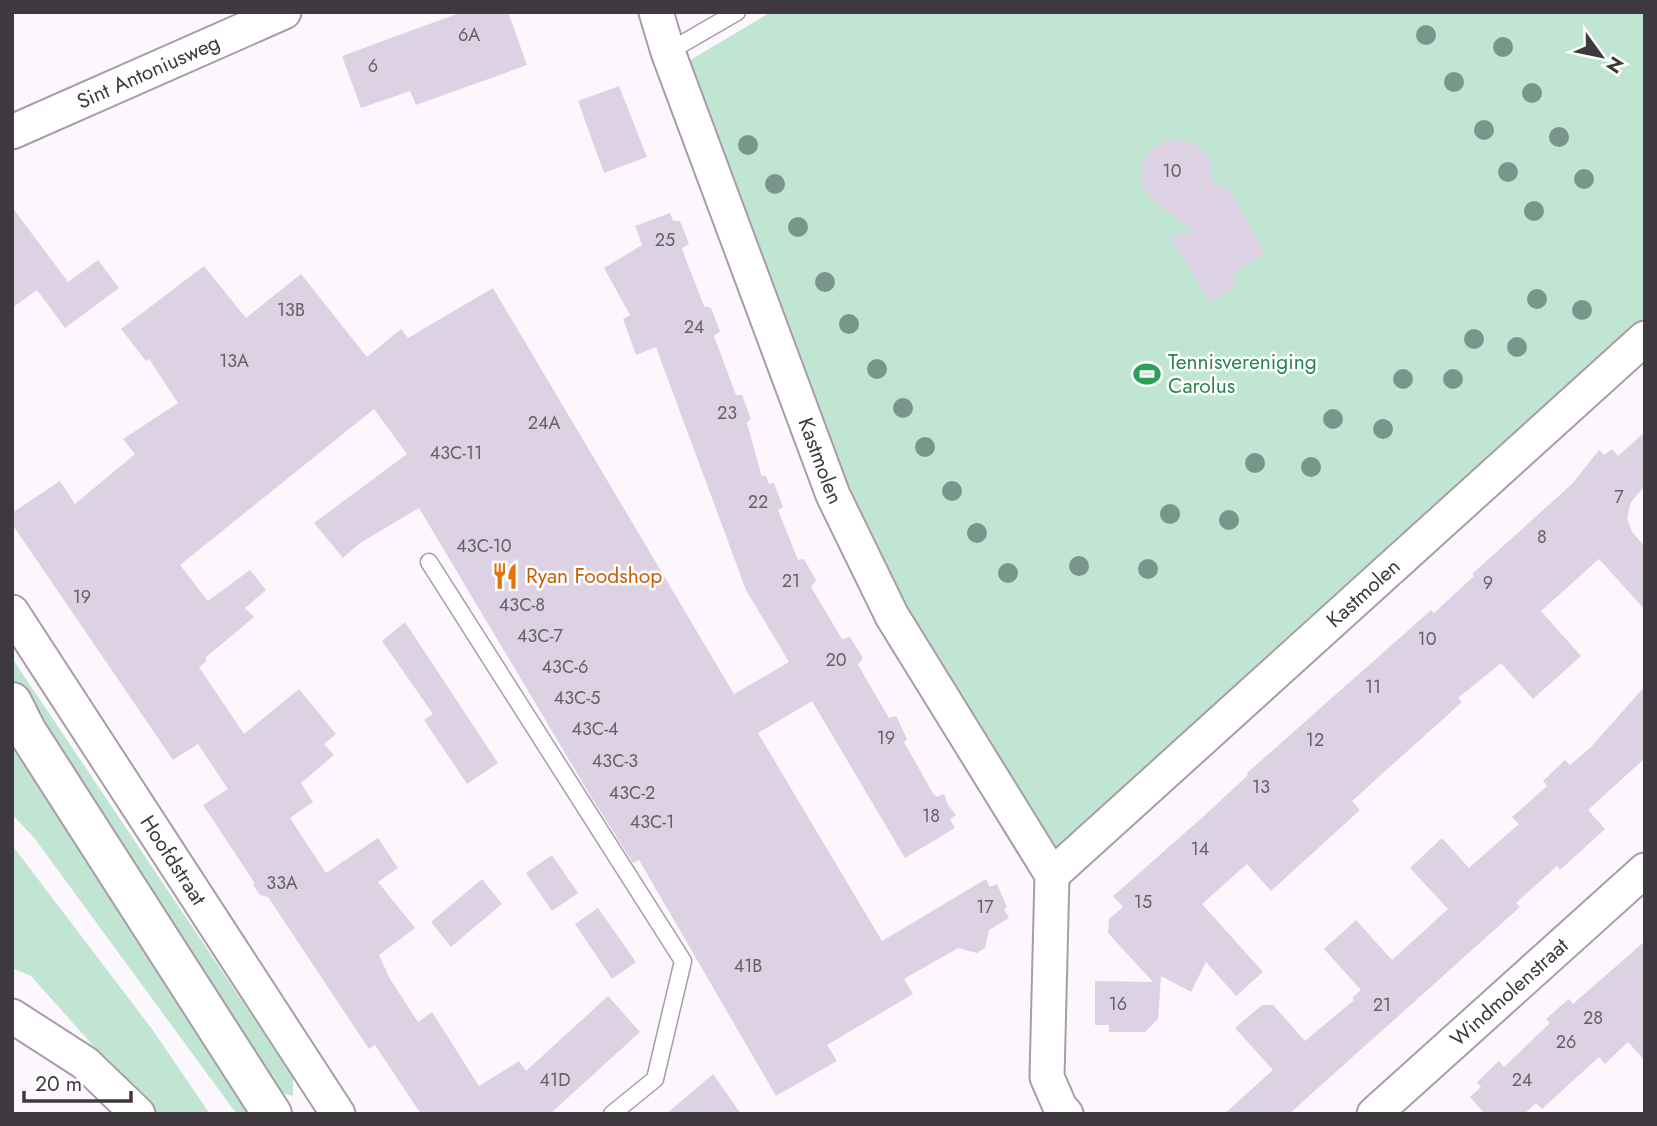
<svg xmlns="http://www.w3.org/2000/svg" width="1657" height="1126" viewBox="0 0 1657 1126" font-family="Jost,sans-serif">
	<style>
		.green { fill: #c1e5d3 }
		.building { fill: #ddd2e4 }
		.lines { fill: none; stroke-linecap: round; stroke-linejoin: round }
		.lane-casing { stroke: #a99bab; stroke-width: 19 }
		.street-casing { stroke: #a99bab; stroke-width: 37 }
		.secondary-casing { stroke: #a99bab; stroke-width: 42 }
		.lane { stroke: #fff; stroke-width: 16 }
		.street { stroke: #fff; stroke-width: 33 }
		.secondary { stroke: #fff; stroke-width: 38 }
		.tree { fill: #79968d }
		.labels { text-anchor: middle; stroke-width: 5; stroke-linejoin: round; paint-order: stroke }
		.number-label { font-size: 18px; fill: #665f68 }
		.street-label { font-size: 21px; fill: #3e393f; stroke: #fff }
		.leisure-label { font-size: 21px; fill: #27864d; stroke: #fff; text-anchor: start }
		.food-label { font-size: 21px; fill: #c56008; stroke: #fff; text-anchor: start }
	</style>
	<rect width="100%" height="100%" fill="#fcf6fd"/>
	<!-- green -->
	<path class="green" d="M771,12h874v313l-591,531 -171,-291 -39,-79 -157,-424z
		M12,658l273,407 8,12v19l-15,-4 -9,-11 -257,-401z
		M12,740l234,365 1,9h-10l-7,-9 -195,-266 -23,-25z
		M12,845l140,184 58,85h-56l-123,-138 -19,-8z"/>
	<!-- building -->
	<path class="building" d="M462,12h46l19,53 -111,40 -6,-14 -49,17 -19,-52z
		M619,86l28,71 -43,16 -26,-72z
		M1176,139l18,4 13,13 4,9 2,19 15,4 37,64 -34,24 6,10 -27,16 -40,-64 23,-8 -42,-30 -10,-16v-18l9,-16 16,-10z
		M12,207l56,75 30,-22 21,28 -54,40 -28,-38 -25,18z
		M670,213l3,8h7l9,23 -7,4 3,9 19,49 7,2 9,23 -6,5 22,59h6l9,24 -4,4 15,54 3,-2 4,9 5,-1 9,24 -5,3 20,50 6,-1 12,21 -5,7 31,52 8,-2 13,21 -5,7 31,53 7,-2 11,23 -3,3 27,48 5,7 8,-3 4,11 8,10 -6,5 5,8 -50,30 -93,-157 -54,32 124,208 104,-62 4,8 7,-3 10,23 -3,2 5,9 -20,12 -4,18 -8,5 -19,-5 -54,31 9,15 -86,51 10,16 -61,35 -137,-236 -6,3 -43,-68 -171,-287 -59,35 -17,15 -29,-35 93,-69 -33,-45 -194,156 28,36 42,-31 16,20 -21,18 9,9 -49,41 2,3 -8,6 45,67 55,-45 37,45 -12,10 10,11 -33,28 12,19 -23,16 36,55 52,-35 20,30 -20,14 37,46 -36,27 11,24 28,43 14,-10 47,74 40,-25 7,10 82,-75 32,36 -90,82h-129l-46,-69 -6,4 -91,-137 -10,-15 -8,-2 -7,-10 1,-3 -51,-77 25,-16 -30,-45 -25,16 -161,-236v-11l48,-32 15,23 60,-50 -12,-15 55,-36 -29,-44 -3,2 -25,-32 83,-63 42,52 55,-44 66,83 34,-28 7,9 85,-50 241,406 55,-32 -43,-72 -90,-243 -20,8 -13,-36 7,-4 -26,-47 38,-23 -7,-19z
		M1645,432v54l-14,16 -4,16 5,14 13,15v63l-46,-51 -58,52 40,45 -48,43 -32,-36 -43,35 4,4 -110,99 8,9 -89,81 -24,-27 -45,40 61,68 -27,24 -30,-34 -15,30 -30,-16 -3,43 -13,13h-36v-7h-14v-44l58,1 -45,-49 1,-14 14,-12 -10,-11 91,-80 44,-41 -1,-2 184,-163 3,3 40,-37 -2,-2 100,-90 27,-34 5,5 8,-6 6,7z
		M405,622l93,141 -31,21 -43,-64 9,-6 -51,-73z
		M1645,686v72l-57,52 17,19 -45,41 -3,-4 -41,37 4,4 -231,207h-65l49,-44 -38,-42 27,-23h11l32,36 49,-41 -2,-2 9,-8 -37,-41 32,-29 36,40 56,-51 -38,-41 32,-30 27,30 50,-44 -7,-7 35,-31 -4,-5 22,-21 5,5 21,-18z
		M552,855l26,38 -26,18 -26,-38z
		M482,879l20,25 -51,43 -20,-25z
		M598,908l38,54 -24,17 -37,-55z
		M1645,941v120l-17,-19 -23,22 -6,-7 -57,52 -6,-6 -12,11h-39l-15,-17 11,-10 -4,-5 22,-21 5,6 46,-44 -4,-4 11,-10 12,-10 4,5z
		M713,1074l28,40h-75z"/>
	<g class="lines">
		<defs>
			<path id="lane" d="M668,52l69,-40
				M429,562l254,399 -28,118 -43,35"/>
			<g id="street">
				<path id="s1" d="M656,12l12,40 165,443 59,121 160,259 -5,202 13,30 6,7"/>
				<path id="s2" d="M12,132l272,-120"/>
				<path id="s3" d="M12,612l326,502"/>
				<path id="s4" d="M1052,875l593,-537"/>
				<path d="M12,1016l73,47 53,51"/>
				<path id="s5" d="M1374,1114l271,-244"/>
			</g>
			<path id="secondary" d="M12,702l14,28 246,384"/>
		</defs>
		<!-- lane casing -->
		<use href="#lane" class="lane-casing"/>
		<!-- street casing -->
		<use href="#street" class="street-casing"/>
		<!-- secondary casing -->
		<use href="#secondary" class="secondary-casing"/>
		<!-- lane -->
		<use href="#lane" class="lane"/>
		<!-- street -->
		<use href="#street" class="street"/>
		<!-- secondary -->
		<use href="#secondary" class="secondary"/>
	</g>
	<!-- trees -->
	<g class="tree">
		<circle cx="1426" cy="35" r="10"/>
		<circle cx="1503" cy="47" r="10"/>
		<circle cx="1454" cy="82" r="10"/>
		<circle cx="1532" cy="93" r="10"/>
		<circle cx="1484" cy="130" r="10"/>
		<circle cx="1559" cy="137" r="10"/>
		<circle cx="748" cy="145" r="10"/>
		<circle cx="1508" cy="172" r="10"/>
		<circle cx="1584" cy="179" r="10"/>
		<circle cx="775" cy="184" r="10"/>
		<circle cx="1534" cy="211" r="10"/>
		<circle cx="798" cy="227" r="10"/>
		<circle cx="825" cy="282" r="10"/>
		<circle cx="1537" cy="299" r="10"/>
		<circle cx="1582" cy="310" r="10"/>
		<circle cx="849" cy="324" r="10"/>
		<circle cx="1474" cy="339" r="10"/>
		<circle cx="1517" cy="347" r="10"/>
		<circle cx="877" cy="369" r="10"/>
		<circle cx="1403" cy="379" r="10"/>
		<circle cx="1453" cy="379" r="10"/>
		<circle cx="903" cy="408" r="10"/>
		<circle cx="1333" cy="419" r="10"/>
		<circle cx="1383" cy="429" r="10"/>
		<circle cx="925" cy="447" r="10"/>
		<circle cx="1255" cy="463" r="10"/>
		<circle cx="1311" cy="467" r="10"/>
		<circle cx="952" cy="491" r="10"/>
		<circle cx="1170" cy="514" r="10"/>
		<circle cx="1229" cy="520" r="10"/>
		<circle cx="977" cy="533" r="10"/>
		<circle cx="1079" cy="566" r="10"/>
		<circle cx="1148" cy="569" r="10"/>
		<circle cx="1008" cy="573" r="10"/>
	</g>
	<!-- icons -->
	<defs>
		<symbol id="stadium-bare" viewBox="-9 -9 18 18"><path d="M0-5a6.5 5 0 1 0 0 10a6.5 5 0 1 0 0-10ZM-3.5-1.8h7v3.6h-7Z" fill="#2e9e5b" stroke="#fff" stroke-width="2.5" paint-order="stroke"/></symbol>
		<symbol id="restaurant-bare" viewBox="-9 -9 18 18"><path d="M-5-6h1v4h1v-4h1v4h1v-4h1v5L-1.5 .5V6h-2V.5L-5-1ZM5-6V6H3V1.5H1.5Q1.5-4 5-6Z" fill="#e8710a" stroke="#fff" stroke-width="2.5" paint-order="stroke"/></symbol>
	</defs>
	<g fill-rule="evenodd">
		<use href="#stadium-bare" x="1128" y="355" width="38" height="38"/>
		<use href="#restaurant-bare" x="486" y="557" width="38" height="38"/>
	</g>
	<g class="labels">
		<!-- number labels -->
		<g class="number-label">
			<text x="469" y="41">6A</text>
			<text x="373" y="72">6</text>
			<text x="1172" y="177">10</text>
			<text x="665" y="246">25</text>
			<text x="291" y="316">13B</text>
			<text x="694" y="333">24</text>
			<text x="234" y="367">13A</text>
			<text x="727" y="419">23</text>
			<text x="544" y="429">24A</text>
			<text x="456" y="459">43C-11</text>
			<text x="1619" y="503">7</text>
			<text x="758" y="508">22</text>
			<text x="1542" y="543">8</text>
			<text x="484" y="552">43C-10</text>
			<text x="791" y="587">21</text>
			<text x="1488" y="589">9</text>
			<text x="82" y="603">19</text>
			<text x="522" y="611">43C-8</text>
			<text x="540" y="642">43C-7</text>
			<text x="1427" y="645">10</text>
			<text x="836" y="666">20</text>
			<text x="565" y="673">43C-6</text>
			<text x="1373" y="693">11</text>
			<text x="577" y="704">43C-5</text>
			<text x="595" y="735">43C-4</text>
			<text x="886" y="744">19</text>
			<text x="1315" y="746">12</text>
			<text x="615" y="767">43C-3</text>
			<text x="1261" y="793">13</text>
			<text x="632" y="799">43C-2</text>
			<text x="931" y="822">18</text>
			<text x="652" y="828">43C-1</text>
			<text x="1200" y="855">14</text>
			<text x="282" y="889">33A</text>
			<text x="1143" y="908">15</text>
			<text x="985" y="913">17</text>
			<text x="748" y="972">41B</text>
			<text x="1118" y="1010">16</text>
			<text x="1382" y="1011">21</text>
			<text x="1593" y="1024">28</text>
			<text x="1566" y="1048">26</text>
			<text x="555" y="1086">41D</text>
			<text x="1522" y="1086">24</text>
		</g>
		<!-- street labels -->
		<g class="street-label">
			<text dy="7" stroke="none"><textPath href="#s2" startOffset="149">Sint Antoniusweg</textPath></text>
			<text dy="7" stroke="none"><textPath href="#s1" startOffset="478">Kastmolen</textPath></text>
			<text dy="7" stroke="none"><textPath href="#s4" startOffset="420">Kastmolen</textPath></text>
			<text dy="7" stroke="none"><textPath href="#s3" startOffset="296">Hoofdstraat</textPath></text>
			<text dy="7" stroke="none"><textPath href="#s5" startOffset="182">Windmolenstraat</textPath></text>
		</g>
		<!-- leisure labels -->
		<g class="leisure-label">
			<text x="1168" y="369">Tennisvereniging<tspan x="1168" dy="24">Carolus</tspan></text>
		</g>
		<!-- food labels -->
		<g class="food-label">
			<text x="526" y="583">Ryan Foodshop</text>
		</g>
	</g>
	<!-- border -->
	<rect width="1657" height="1126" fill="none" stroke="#3e393f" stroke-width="28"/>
	<!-- north arrow -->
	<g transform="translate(1601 56) rotate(123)" stroke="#ffffff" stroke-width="5" paint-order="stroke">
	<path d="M0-5L12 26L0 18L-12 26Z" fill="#3e393f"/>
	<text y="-10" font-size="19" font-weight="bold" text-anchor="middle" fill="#3e393f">N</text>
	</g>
	<!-- scale -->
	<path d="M24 1091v10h107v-10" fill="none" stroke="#3e393f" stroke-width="3.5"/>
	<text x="35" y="1091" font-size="21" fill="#3e393f" stroke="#ffffff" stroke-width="5" paint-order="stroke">20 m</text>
</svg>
